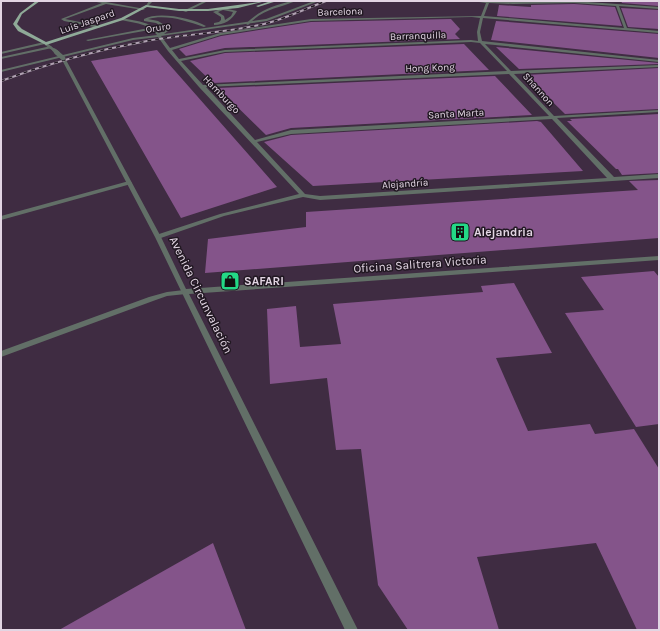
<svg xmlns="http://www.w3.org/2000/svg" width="660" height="631" viewBox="0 0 660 631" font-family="Karla,sans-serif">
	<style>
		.building { fill: #84548a }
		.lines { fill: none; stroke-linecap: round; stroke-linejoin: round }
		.service { fill: #626f67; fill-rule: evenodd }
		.minor { fill: #626f67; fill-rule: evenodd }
		.tertiary { fill: #626f67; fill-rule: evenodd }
		.primary { fill: #8faa98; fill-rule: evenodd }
		.rail-casing { stroke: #b0a2b2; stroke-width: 2 }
		.rail { stroke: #211822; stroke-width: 1.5; stroke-dasharray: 4; stroke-linecap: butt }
		.tertiary-bridge-far1 { stroke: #626f67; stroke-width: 3.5 }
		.tertiary-bridge { stroke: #626f67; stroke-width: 4.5 }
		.labels { text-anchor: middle; stroke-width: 3; stroke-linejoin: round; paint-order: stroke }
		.far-street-label { font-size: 10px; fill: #e2d5e3; stroke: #211822 }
		.poi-label { font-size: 12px; font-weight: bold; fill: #e2d5e3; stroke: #211822; text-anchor: start }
		.street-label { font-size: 12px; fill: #e2d5e3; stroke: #211822 }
	</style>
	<rect width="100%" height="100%" fill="#3f2c42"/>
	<!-- building -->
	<path class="building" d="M621,1h38v5l-37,-3z
		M574,4l41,3 7,19 -125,-10 2,-11 32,2v-2z
		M621,8l38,2v19l-31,-2z
		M451,19l9,10 -5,5 5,5 -235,9 -39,8 -7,-7 42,-13 90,-14z
		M496,21l163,13v24l-168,-18z
		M464,44l25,26 -276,13 -23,-22 35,-8z
		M496,47l163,16v1l-140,5z
		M157,50l11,13 109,124 -96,31 -90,-157z
		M659,68v41l-94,5 -40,-39z
		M495,76l37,39 -241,13 -25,7 -48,-47z
		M659,114v59l-37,2 -4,-6h-2l-49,-48h5l-2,-2z
		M537,121l4,1 42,49 -270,15 -49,-44 27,-7z
		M659,180v58l-454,35 3,-34 98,-12v-15l332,-22 -9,-9z
		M654,271l5,6v147l-23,3 -71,-114 39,-3 -23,-33z
		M514,283l38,70 -56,5 32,73 62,-7 5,10 39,-5 25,40v161h-22l-41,-87 -119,14 22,73h-91l-30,-45 -17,-136 -25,1 -9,-72 -57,6 -3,-75 29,-3 4,41 41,-3 -8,-40 150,-12 -2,-6z
		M213,543l33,87h-187z"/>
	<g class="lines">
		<!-- service -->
		<path class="service" d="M292,1h4c-19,8 -32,7 -48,24l-2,-1c12,-13 28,-19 46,-23z
			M154,27l1,2 -67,12 -2,-1z
			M44,42l1,2 -44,10v-2z
			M51,46l1,2 -51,11v-2z
			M129,181l3,2 -1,1 -130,36v-4z
			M184,290h2l1,2 -1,2 -19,2 -14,5 -152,56v-6l148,-54 18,-5z"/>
		<!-- minor -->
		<path class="minor" d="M91,1l15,1 39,7 -2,1 -37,-6 -41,15 35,7 -1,2 -35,-7 -3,-2 41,-16z
			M204,1h4l-22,11 -3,-1z
			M314,1h5l-52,20 -106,15 9,12 50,-15 91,-14 170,-3 5,-13 -14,-2 41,1 61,-1 85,6v2l-40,-3 8,22 32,3v2l-176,-15 -3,14 2,9 177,19v2l-174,-18 26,27 148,-6v2l-145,7 40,42 105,-6v2l-102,6 57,59 45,-3v4l-339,22 -17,-3 -79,19 -66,23h-2v-4l64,-21 79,-20 -100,-107 -31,-36 -10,-14 -25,3 -132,32v-2l132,-32 24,-3c-8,-12 -23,-12 -36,-15l1,-2c13,3 29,3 37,15l5,-2 -1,-4 -7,-4 -12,-2v-2c14,-8 48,-1 62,7l-2,1c-17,-6 -38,-13 -56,-8l10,2 8,5 2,5 -4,3 102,-15zM489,3l24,1 61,-1 42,3 8,22 -140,-12zM472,17l8,1 -3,14 1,9 -7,-1 -246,10 -46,9 -7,-9 49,-15 90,-14zM471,42l9,1 27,28 -304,14 -22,-24 44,-9zM509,74l40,42 -258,14 -36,10 -49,-53zM552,119l55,59 -287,18 -15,-2 -48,-52 34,-8z
			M223,8l14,3c-5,9 -13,14 -23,14v-2l5,-1 2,-2v-3l-8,-5zM223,10l10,2 -2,4 -6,4 -1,-4 -6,-4z"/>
		<!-- tertiary -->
		<path class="tertiary" d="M149,1h4l-6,6h-2z
			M45,43h2l9,7 -3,1 -8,-6z
			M63,57l2,1 96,179 25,52 473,-33v4l-470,34 169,336h-13l-190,-393 -94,-179z"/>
		<!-- primary -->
		<path class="primary" d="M36,1h4l-18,13 -5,10 5,5 24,13 75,-24 25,-13 33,4h29l58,-8 -28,7 -30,3h-29l-32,-4 -24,13 -77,25 -28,-14 -5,-7 7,-11z
			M271,1h6l-19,6 -2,-1z"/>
		<defs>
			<path id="rail" d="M1,81c48,-18 96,-31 146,-40 38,-7 78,-8 117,-17 21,-5 41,-15 62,-23"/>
		</defs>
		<!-- rail casing -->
		<use href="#rail" class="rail-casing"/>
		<!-- rail -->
		<use href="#rail" class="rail"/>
		<!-- tertiary-bridge-far1 -->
		<path class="tertiary-bridge-far1" d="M54,50l4,3"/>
		<!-- tertiary-bridge -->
		<path class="tertiary-bridge" d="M56,52l7,6"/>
	</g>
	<!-- icons -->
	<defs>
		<symbol id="building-square" viewBox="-11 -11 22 22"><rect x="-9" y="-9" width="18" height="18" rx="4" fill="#23d886" stroke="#211822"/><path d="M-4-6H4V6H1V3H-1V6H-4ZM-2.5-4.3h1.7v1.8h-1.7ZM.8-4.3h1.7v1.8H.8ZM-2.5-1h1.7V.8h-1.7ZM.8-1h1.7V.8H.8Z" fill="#111"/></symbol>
		<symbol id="shop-square" viewBox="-11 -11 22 22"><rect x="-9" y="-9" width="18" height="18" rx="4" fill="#23d886" stroke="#211822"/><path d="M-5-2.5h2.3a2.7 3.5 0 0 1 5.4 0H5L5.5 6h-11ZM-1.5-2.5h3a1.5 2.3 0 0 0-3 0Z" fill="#111"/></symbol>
	</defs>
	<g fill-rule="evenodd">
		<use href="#building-square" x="449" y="221" width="22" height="22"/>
		<use href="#shop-square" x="219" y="270" width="22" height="22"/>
	</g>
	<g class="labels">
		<!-- far-street labels -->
		<g class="far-street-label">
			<text transform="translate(340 11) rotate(-2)" y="4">Barcelona</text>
			<text transform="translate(87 21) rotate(-19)" y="4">Luis Jaspard</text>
			<text transform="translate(158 27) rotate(-9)" y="4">Oruro</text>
			<text transform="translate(418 35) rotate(-2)" y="4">Barranquilla</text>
			<text transform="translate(430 67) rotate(-2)" y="4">Hong Kong</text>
			<text transform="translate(539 89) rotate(48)" y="4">Shannon</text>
			<text transform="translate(222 94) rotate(46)" y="4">Hamburgo</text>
			<text transform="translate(456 113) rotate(-3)" y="4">Santa Marta</text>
			<text transform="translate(405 183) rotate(-4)" y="4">Alejandría</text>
		</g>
		<!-- poi labels -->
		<g class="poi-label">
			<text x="474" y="236">Alejandria</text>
			<text x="244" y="285">SAFARI</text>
		</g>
		<!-- street labels -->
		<g class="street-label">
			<text transform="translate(420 264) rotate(-4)" y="4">Oficina Salitrera Victoria</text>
			<text transform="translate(201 295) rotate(64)" y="4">Avenida Circunvalación</text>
		</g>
	</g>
	<!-- border -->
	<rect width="660" height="631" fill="none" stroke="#e2d5e3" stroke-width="4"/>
</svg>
